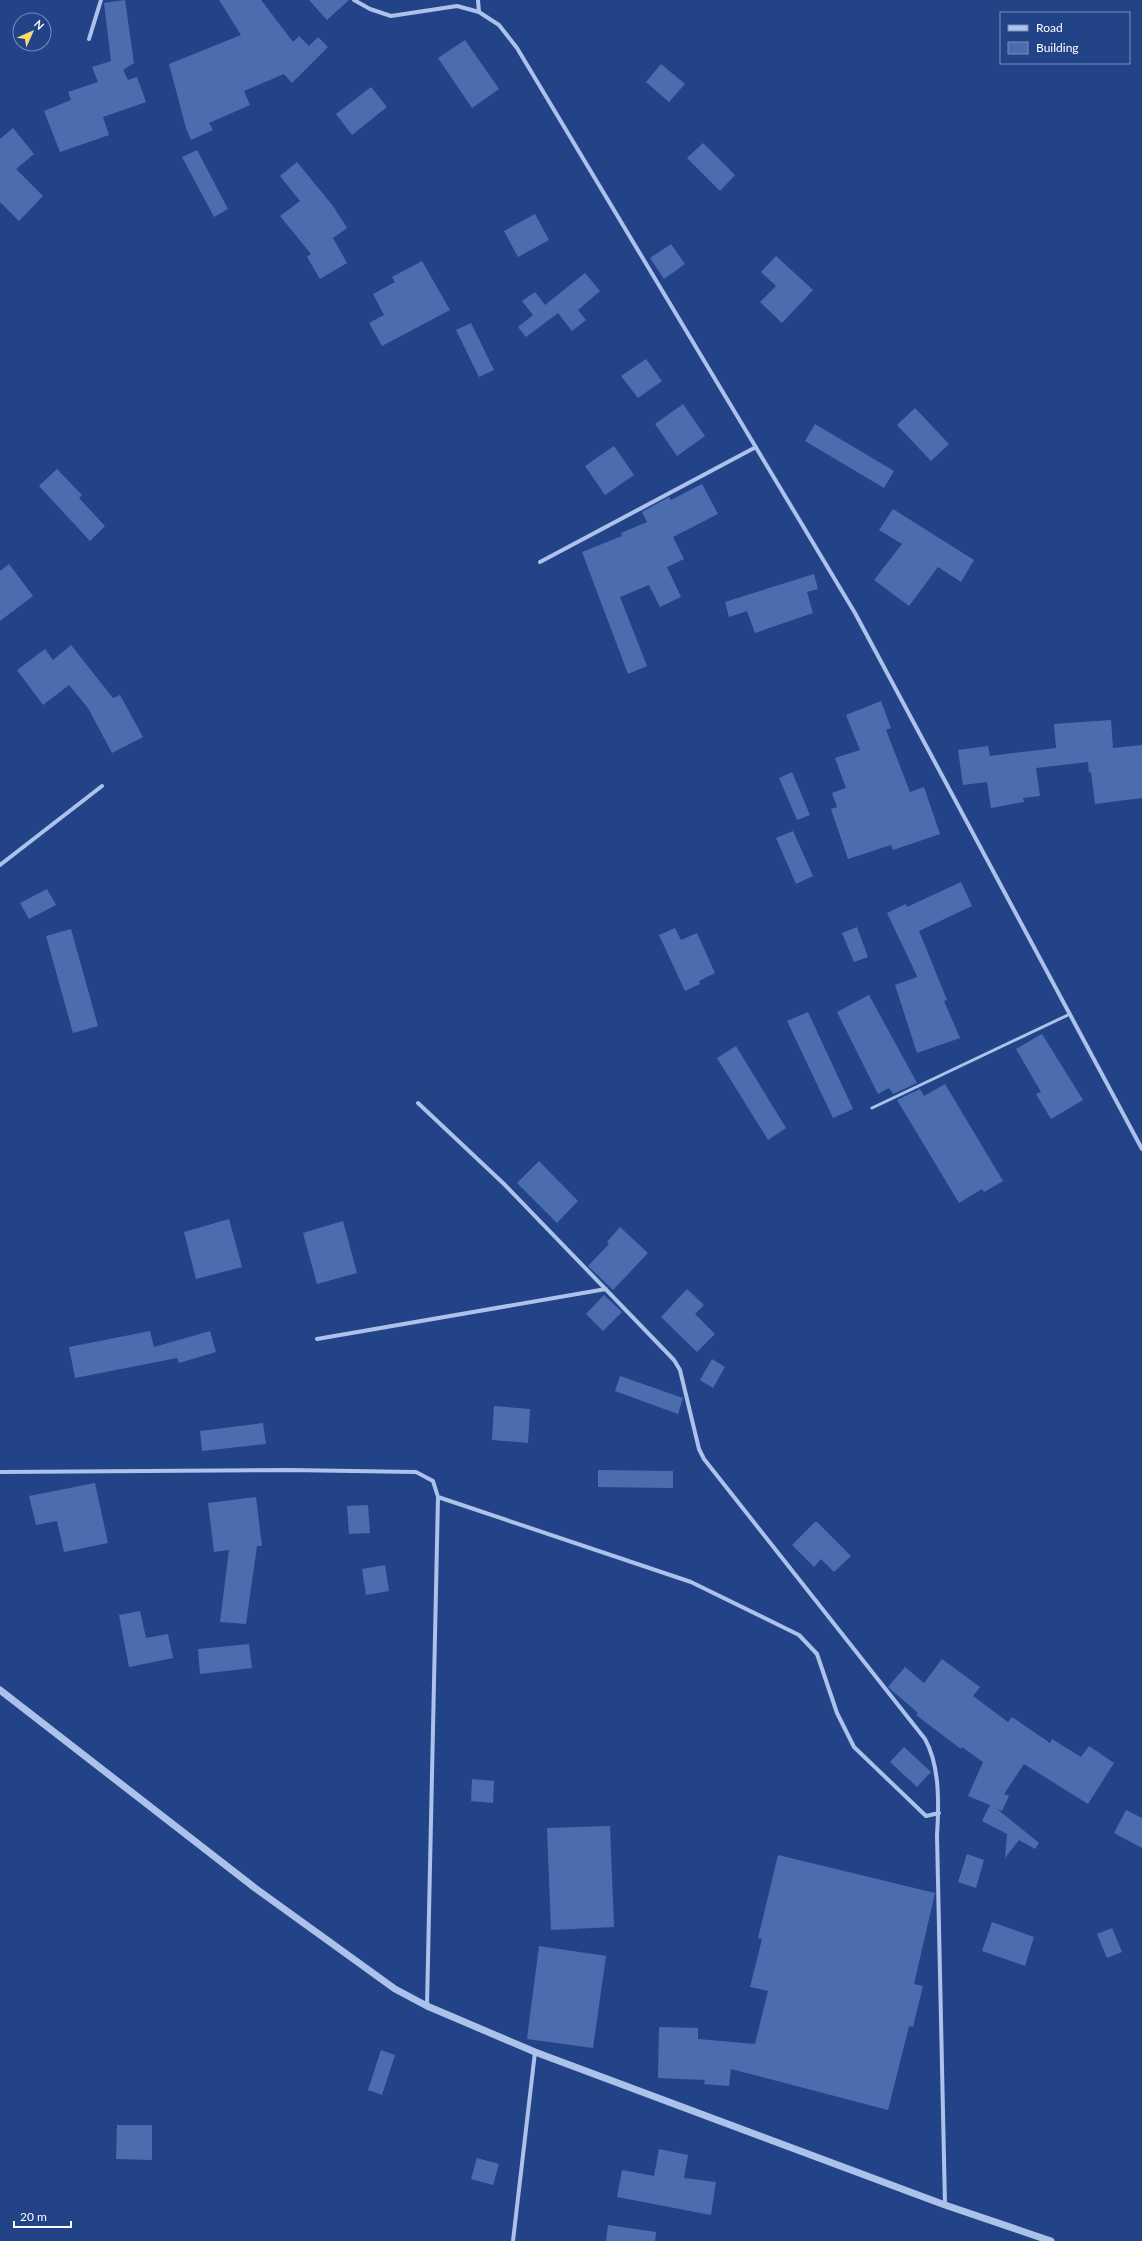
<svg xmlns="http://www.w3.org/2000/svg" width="1142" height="2241" viewBox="0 0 1142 2241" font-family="Lato,sans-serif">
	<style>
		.building { fill: #4b6db0 }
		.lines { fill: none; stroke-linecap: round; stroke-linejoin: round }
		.service { stroke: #adc2ea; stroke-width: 3 }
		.minor { stroke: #adc2ea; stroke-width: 4 }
		.tertiary { stroke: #adc2ea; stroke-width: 7 }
	</style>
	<rect width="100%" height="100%" fill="#224388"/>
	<!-- building -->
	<path class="building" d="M125,0l9,63 -11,7 5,10 9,-3 9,25 -43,15 6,18 -49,17 -16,-41 27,-11 -3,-8 30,-10 -6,-15 19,-6 -7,-58z
		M219,0h42l32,42 6,-6 10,10 9,-9 10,10 -36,36 -8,-9 -40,17 6,14 -41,18 4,7 -22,10 -5,-12 -17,-64 72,-29z
		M309,0h40l-22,20z
		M465,40l34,49 -27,19 -34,-50z
		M661,64l24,20 -16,18 -23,-20z
		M371,87l16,20 -35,28 -16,-21z
		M13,128l21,26 -18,15 27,27 -24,25 -19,-19v-63z
		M703,143l32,32 -15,16 -33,-33z
		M197,150l31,59 -14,8 -32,-60z
		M297,162l36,44 14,22 -14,10 14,25 -27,16 -13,-22 4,-3 -31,-38 20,-15 -20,-25z
		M535,214l14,26 -31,17 -14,-26z
		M671,244l14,20 -21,15 -14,-21z
		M776,256l37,34 -31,33 -22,-21 16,-16 -15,-14z
		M422,261l28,49 -68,36 -13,-23 15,-8 -11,-21 22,-12 -3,-5z
		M585,273l15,18 -22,19 8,10 -14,11 -14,-18 -32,24 -8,-10 15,-12 -11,-14 13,-9 10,13z
		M471,323l23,47 -15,7 -23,-47z
		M646,359l16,22 -24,17 -17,-22z
		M683,404l22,32 -28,20 -22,-32z
		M915,408l34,36 -18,17 -34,-36z
		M815,424l79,47 -10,17 -79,-47z
		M614,446l20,29 -29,20 -20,-29z
		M57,469l25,26 -3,3 26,28 -15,15 -51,-55z
		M702,484l16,30 -45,23 11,22 -17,8 14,30 -21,10 -11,-22 -29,12 27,69 -19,8 -46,-122 40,-16 -1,-3 26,-11 -5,-10 27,-15 2,3z
		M893,509l81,51 -13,22 -23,-15 -29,39 -35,-26 28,-36 -23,-14z
		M9,564l24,32 -33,25v-50z
		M814,574l4,15 -11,3 6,21 -58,20 -8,-22 -18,6 -4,-15z
		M71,645l42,53 7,-3 23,42 -31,16 -24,-45 -19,-23 -26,20 -26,-35 28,-21 8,11z
		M881,701l10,27 -5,2 24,62 14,-5 16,47 -47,16 -2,-5 -43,14 -17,-50 6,-2 -5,-14 14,-5 -11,-30 25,-8 -14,-35z
		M1111,720l2,28 29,-3v53l-47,6 -4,-32 -2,1 -1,-11 -52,6 4,28 -17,2 1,4 -33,6 -4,-26 -24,3 -5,-35 30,-4 2,10 66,-8 -2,-24z
		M792,772l18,43 -13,5 -18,-42z
		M793,831l20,45 -17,8 -20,-46z
		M961,882l11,24 -53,25 28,69 -3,1 16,37 -43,15 -22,-68 22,-8 -1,-3 -29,-61 19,-9 1,3z
		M47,889l9,16 -27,14 -9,-16z
		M857,927l11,30 -14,5 -12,-29z
		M675,928l6,12 16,-7 18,40 -16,8 1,3 -15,7 -26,-56z
		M71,929l27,97 -25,7 -27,-97z
		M869,995l48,88 -24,11 -4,-6 -11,6 -41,-82z
		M808,1012l45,97 -20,9 -46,-97z
		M1042,1034l41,66 -32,19 -15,-25 5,-2 -25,-43z
		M736,1046l50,82 -18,12 -51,-82z
		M945,1084l58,97 -19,11 -2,-3 -23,14 -62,-103 23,-11 4,7z
		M539,1161l39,40 -21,22 -40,-40z
		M229,1219l13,48 -46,12 -12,-47z
		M343,1221l14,52 -40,11 -14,-51z
		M620,1227l28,26 -35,37 -25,-24 21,-22 -2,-2z
		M687,1289l17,16 -9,9 20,20 -18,18 -36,-35z
		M604,1295l18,17 -19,19 -17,-17z
		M150,1331l4,16 56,-16 6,21 -37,11 -2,-5 -102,20 -6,-31z
		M712,1359l13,8 -12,21 -13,-8z
		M620,1376l63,22 -5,16 -63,-23z
		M494,1406l36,3 -2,34 -36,-3z
		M263,1423l3,21 -64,7 -2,-20z
		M598,1470l75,1v17l-75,-1z
		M95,1483l13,60 -44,9 -7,-31 -21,4 -7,-29z
		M256,1497l6,49h-5l-11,78 -26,-2 9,-72 -15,2 -6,-49z
		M368,1505l2,28 -21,1 -2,-28z
		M816,1521l35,35 -17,16 -13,-13 -7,8 -22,-22z
		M385,1565l4,26 -23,4 -4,-26z
		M140,1611l6,27 22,-4 5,24 -44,9 -10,-52z
		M249,1644l3,24 -52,6 -2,-25z
		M942,1659l38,28 -7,9 35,26 4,-5 38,26 2,-4 29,18 8,-11 25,17 -26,41 -64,-40 -20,30 5,2 -7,15 -6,-3 43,35 -4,6 -16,-9 -14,18 2,-24 -25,-13 8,-16 -22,-9 15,-34 -21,-15 -1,2 -45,-34 2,-2 -30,-26 17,-20 19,16z
		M904,1747l27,25 -14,15 -27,-25z
		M472,1779l22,2 -1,22 -22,-2z
		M1126,1810l16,8v30l-28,-15z
		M610,1826l4,101 -63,3 -4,-102z
		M967,1854l17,6 -8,28 -18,-6z
		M778,1855l157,38 -21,91 9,2 -10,41 -4,-1 -21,84 -157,-41 -2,17 -25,-2 1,-4 -47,-2 1,-51 39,1v11l57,5 13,-53 -18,-4 12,-48 -4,-1z
		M992,1922l42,15 -9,29 -43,-15z
		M1112,1928l10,24 -15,6 -10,-24z
		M539,1946l67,10 -13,92 -66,-9z
		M381,2050l14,5 -13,40 -14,-5z
		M117,2125h35v35l-36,-1z
		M659,2149l29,6 -4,23 32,4 -5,33 -94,-18 5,-27 32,6z
		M477,2158l22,6 -6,21 -22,-6z
		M608,2225l48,7 -1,9h-49z"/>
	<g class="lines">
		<!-- service -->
		<path class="service" d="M872,1108l198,-94"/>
		<!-- minor -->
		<path class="minor" d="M354,0l16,9 21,7 66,-10 22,6 20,13 18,23 338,565 287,536
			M478,0l1,12
			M89,39l12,-39
			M540,562l216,-115
			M0,865l102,-79
			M418,1103l86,81 170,176 6,10 19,79 5,10 221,280c15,27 14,65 12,96l8,370
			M317,1339l289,-50
			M0,1472l289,-2 127,2 17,9 5,16 -11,509
			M438,1497l253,85 108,53 18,19 20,59 17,34 72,69 13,-3
			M513,2241l22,-189"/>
		<!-- tertiary -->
		<path class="tertiary" d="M0,1690l255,198 140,101 32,17 108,46 410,153 106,36"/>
	</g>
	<!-- legend -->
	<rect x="1000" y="12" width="130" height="52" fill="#224388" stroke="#7a8eb8"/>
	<rect x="1008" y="25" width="20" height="6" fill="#adc2ea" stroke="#7a8eb8"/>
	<text x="1036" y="32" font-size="12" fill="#ffffff">Road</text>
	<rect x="1008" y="42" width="20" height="12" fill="#4b6db0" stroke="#7a8eb8"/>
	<text x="1036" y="52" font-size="12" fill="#ffffff">Building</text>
	<!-- north arrow -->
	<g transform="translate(32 32) rotate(45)"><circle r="19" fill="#224388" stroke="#7a8eb8"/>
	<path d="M0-3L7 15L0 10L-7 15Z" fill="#f6dd6e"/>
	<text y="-6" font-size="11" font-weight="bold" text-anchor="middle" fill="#ffffff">N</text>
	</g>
	<!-- scale -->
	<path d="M14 2221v6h57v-6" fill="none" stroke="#ffffff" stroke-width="2"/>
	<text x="20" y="2221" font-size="12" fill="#ffffff" stroke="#224388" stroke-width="3" paint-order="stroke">20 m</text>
</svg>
